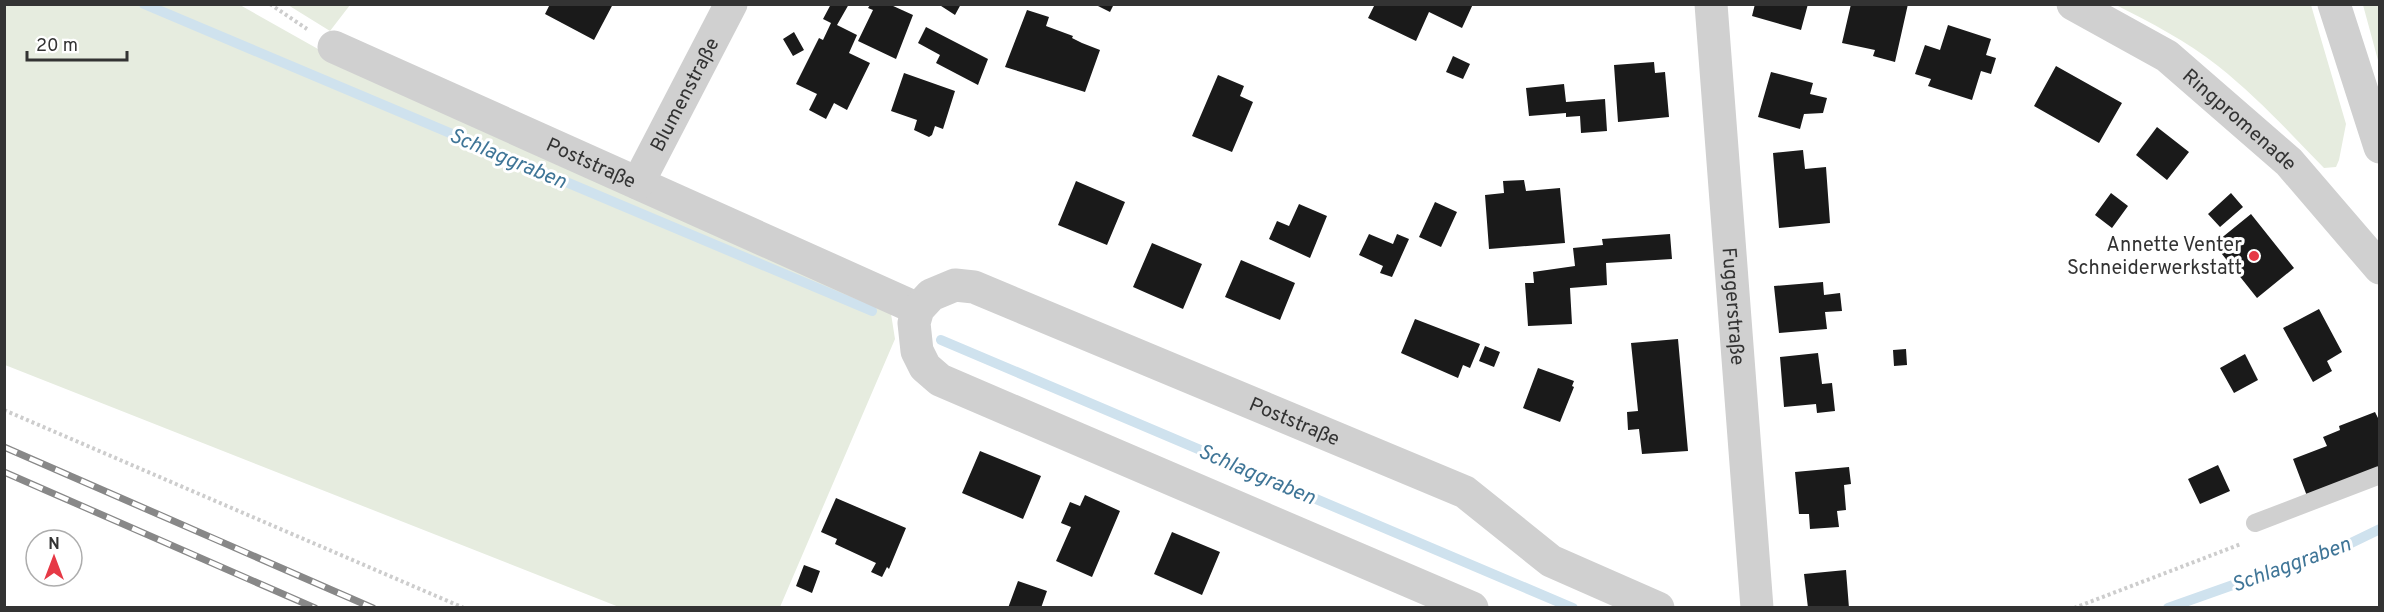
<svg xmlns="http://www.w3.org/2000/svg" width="2384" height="612" viewBox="0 0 2384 612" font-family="Overpass,sans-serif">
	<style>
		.green { fill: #e6ecdf }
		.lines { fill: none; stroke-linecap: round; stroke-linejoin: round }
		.stream { stroke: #cfe2ee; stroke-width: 10 }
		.building { fill: #1a1a1a }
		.path { stroke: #cdcdcd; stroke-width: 4; stroke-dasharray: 3 3; stroke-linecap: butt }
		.lane { stroke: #d0d0d0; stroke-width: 18 }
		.street { stroke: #d0d0d0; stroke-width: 33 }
		.rail-casing { stroke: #888; stroke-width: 7 }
		.rail { stroke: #fff; stroke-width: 4.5; stroke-dasharray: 14; stroke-linecap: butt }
		.poi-dot { fill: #e63946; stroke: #fff; stroke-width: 2 }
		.labels { text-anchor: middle; stroke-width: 6; stroke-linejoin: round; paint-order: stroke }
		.street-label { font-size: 20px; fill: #333; stroke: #fff }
		.poi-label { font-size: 20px; fill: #333; stroke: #fff; text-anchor: end }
		.water-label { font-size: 21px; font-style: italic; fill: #3f7597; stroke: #fff }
	</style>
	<rect width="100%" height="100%" fill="#fff"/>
	<!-- green -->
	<path class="green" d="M4,5h236l94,53 555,243 6,38 -115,268h-161l-614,-242z
		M288,5h62l-20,26z
		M2116,5h195l35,119 -7,36 -3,7 -12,1c-34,-35 -67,-71 -106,-102 -31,-25 -67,-43 -102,-61z
		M2363,5h16v59z"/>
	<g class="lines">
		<!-- stream -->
		<path class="stream" d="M144,4l728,307
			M941,340l632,268
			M2168,608l181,-64 31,-15"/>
	</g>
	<!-- building -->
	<path class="building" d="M550,4h63l-19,36 -49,-26z
		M831,4h18l-12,21 20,10 -8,18 21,10 -23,47 -13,-7 -8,16 -17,-9 8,-16 -21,-10 23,-46 4,2 8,-17 -8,-4z
		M938,4h23l-6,11z
		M1094,4h20l-4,8z
		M1375,4h98l-11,24 -33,-16 -13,29 -48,-23z
		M1755,4h53l-7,26 -49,-14z
		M1851,4h57l-13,58 -22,-6 2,-6 -33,-7z
		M870,5h21l22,10 -17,44 -38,-18 15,-31 -5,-2z
		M1027,10l22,7 -3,9 27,10 -1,2 10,5 18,7 -15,42 -80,-25z
		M1948,25l43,14 -5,16 10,3 -5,16 -10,-3 -9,29 -44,-14 3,-7 -16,-5 10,-29 15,5z
		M926,27l62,32 -10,26 -42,-22 4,-8 -22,-12z
		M794,32l10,18 -11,6 -10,-17z
		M1453,56l17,8 -7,15 -17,-7z
		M1654,62l1,11 10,-1 4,45 -51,5 -4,-57z
		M2056,66l66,37 -23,40 -65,-37z
		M1771,72l42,11 -3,11 17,4 -4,15 -19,1 -4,15 -42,-12z
		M904,73l51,18 -12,38 -8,-3 -3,9 -3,2 -15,-7 3,-10 -26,-9z
		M1218,75l26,11 -4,10 13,6 -21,50 -40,-16z
		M1564,84l2,18 39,-3 2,32 -26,2 -1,-17 -14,1v-4l-37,3 -3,-28z
		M2157,127l32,25 -22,28 -31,-25z
		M1803,150l2,19 21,-2 4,56 -51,5 -6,-75z
		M1524,180l2,11 34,-3 5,55 -76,6 -4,-54 19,-2 -1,-12z
		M1076,181l49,21 -18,43 -49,-20z
		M2111,193l17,13 -16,22 -17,-13z
		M2231,193l12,14 -23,20 -12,-13z
		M1435,202l22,10 -16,35 -22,-10z
		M1299,204l28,12 -17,42 -41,-19 8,-18 12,5z
		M2251,214l43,54 -37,30 -43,-54z
		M1369,234l24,10 4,-10 12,5 -17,38 -12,-4 3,-7 -24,-11z
		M1670,234l2,25 -66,4 1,22 -37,3 2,36 -44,2 -3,-43h9l-1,-11 42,-6 -2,-18 30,-3 -1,-6z
		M1152,243l50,21 -19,45 -50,-22z
		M1241,260l54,23 -15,37 -55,-23z
		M1823,282l1,13 16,-2 2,18 -17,1 2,17 -48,4 -5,-47z
		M2319,309l23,43 -15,9 5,10 -19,11 -30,-54z
		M1415,319l65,25 -10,24 -7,-3 -5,13 -57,-25z
		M1678,339l10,112 -46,3 -3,-25 -11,1 -1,-18 11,-1 -7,-68z
		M1485,346l15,6 -6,15 -15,-6z
		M1906,349l1,16 -13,1 -1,-16z
		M1818,353l4,31 10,-1 3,28 -18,2 -1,-9 -32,3 -4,-50z
		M2245,354l13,26 -24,13 -14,-25z
		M1538,368l36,13 -2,5 2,1 -14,35 -37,-14z
		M2375,412l5,10v45l-73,29 -14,-37 34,-13 -4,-9 17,-7 -1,-4z
		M980,451l61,25 -18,43 -61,-26z
		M2218,465l12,26 -30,13 -12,-25z
		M1849,467l2,17 -7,1 2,25 -9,1 2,16 -29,2 -1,-15h-10l-4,-42z
		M1085,495l35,16 -28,66 -36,-16 15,-34 -10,-4 9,-21 10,4z
		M836,498l70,30 -17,41 -2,-2 -5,10 -11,-5 5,-9 -41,-19 2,-5 -16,-7z
		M1172,532l48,20 -18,43 -48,-21z
		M804,565l16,6 -8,22 -16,-7z
		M1846,570l3,38h-41l-4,-34z
		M1018,581l29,10 -6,17h-33z"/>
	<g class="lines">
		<!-- path -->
		<path class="path" d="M270,4l37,25
			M4,410l460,198
			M2074,608l167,-64"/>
		<!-- lane -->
		<path class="lane" d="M2255,523l125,-48"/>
		<!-- street -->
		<g class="street">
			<path id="s1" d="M1711,4l46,604"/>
			<path id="s2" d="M2073,4l94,52 122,106 91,106"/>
			<path d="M2334,4l46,143"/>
			<path id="s3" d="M334,47l584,262"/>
			<path id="s4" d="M638,183l93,-179"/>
			<path id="s5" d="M1472,608l-532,-228 -15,-13 -8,-16 -3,-28 4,-14 13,-14 24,-10 19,2 491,205 86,69 107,47"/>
		</g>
		<defs>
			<path id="rail" d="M4,447l369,161
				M4,472l311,136"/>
		</defs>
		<!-- rail casing -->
		<use href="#rail" class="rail-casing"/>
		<!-- rail -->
		<use href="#rail" class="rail"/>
	</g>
	<!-- markers -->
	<circle class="poi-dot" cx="2254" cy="256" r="6"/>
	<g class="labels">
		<!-- street labels -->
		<g class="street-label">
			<text dy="7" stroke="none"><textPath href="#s4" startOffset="100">Blumenstraße</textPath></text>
			<text dy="7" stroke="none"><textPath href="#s2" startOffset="204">Ringpromenade</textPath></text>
			<text dy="7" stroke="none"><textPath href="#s3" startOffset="282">Poststraße</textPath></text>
			<text dy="7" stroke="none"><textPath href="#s1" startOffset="303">Fuggerstraße</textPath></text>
			<text dy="7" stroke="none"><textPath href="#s5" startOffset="1071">Poststraße</textPath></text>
		</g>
		<!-- poi labels -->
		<g class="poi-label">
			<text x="2242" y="251">Annette Venter<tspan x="2242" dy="23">Schneiderwerkstatt</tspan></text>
		</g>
		<!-- water labels -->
		<g class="water-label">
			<text transform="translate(508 158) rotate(23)" y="7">Schlaggraben</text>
			<text transform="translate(1257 474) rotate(23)" y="7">Schlaggraben</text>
			<text transform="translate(2291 564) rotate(-20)" y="7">Schlaggraben</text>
		</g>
	</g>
	<!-- border -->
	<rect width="2384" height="612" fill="none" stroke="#333333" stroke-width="12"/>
	<!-- north arrow -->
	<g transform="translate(54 558)"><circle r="28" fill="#ffffff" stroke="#adadad" stroke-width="1.5"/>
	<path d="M0-4.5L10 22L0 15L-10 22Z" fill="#e63946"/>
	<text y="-9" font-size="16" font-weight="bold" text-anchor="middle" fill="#333333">N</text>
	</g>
	<!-- scale -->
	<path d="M27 51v9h100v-9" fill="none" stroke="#333333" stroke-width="3"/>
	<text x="36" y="51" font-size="18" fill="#333333" stroke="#ffffff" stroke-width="4.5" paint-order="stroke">20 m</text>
</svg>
